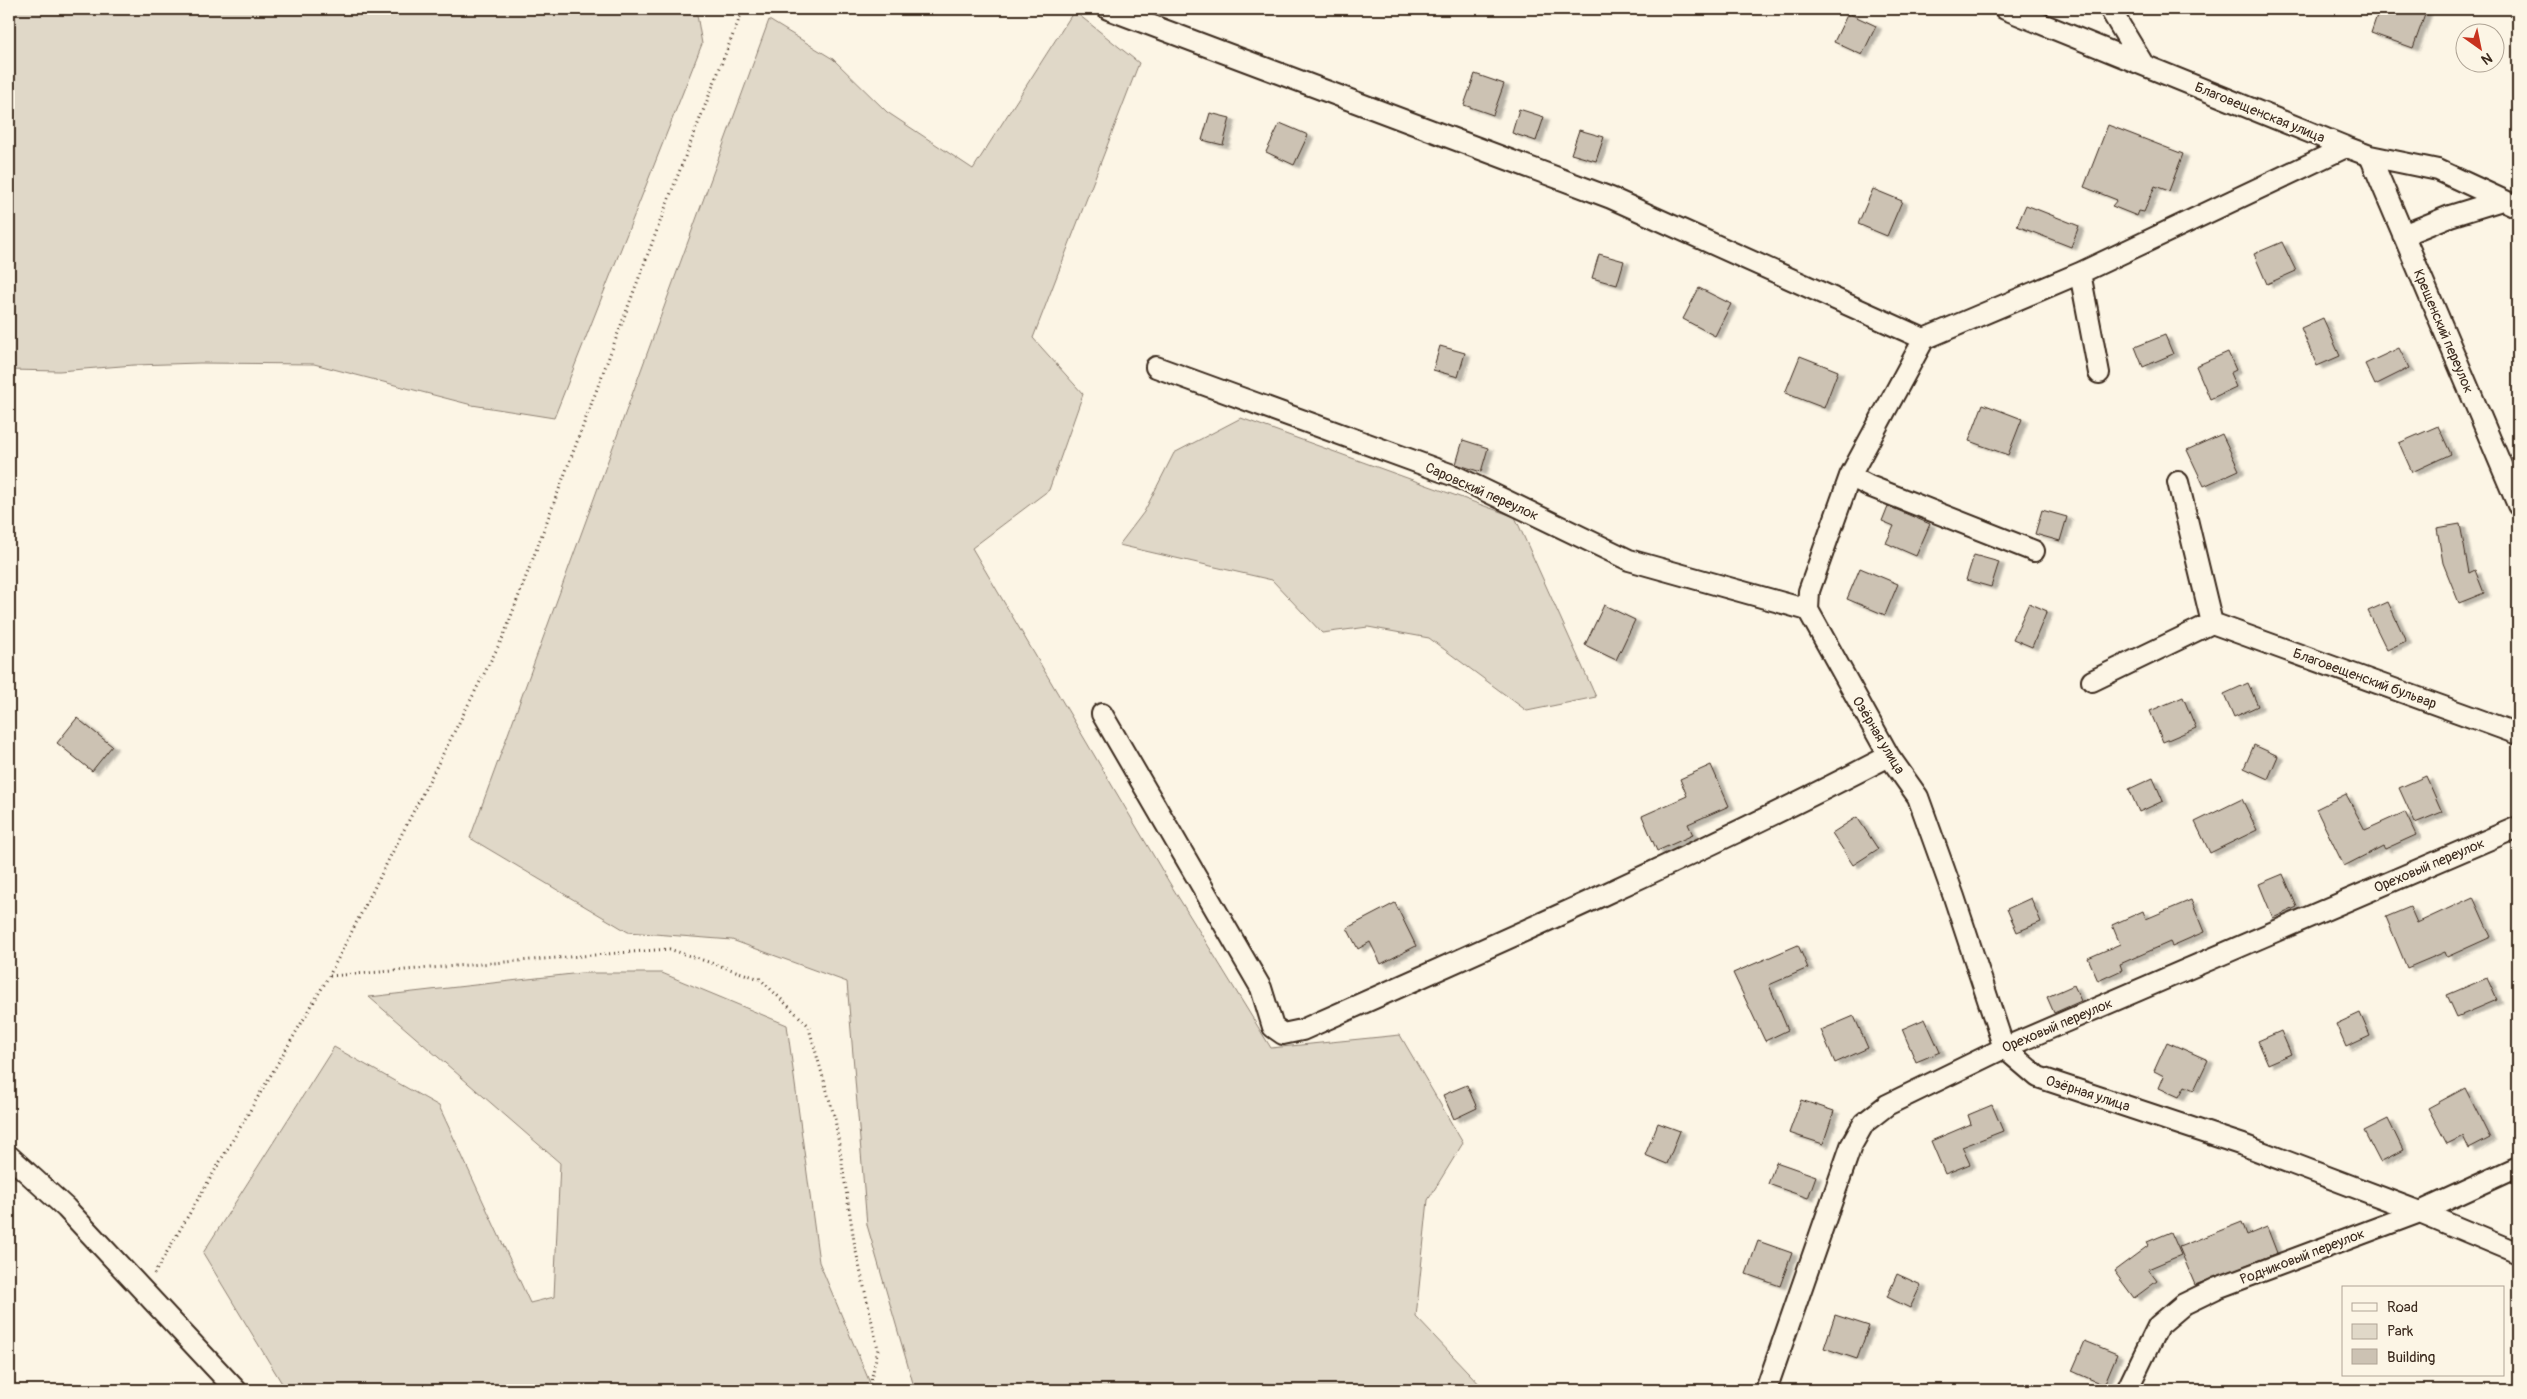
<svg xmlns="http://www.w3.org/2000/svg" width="2527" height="1399" viewBox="0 0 2527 1399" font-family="Pangolin,sans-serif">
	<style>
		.green { fill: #e0d8c8; stroke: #8e8173 }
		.building { fill: #ccc2b3; stroke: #3b2a1e; filter: url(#shadow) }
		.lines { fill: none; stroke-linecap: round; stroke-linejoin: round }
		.minor-casing { stroke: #3b2a1e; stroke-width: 24 }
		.path { stroke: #3b2a1e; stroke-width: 3; stroke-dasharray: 1 4; stroke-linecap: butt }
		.minor { stroke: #fcf5e5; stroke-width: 20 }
		.labels { text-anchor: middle; stroke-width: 4; stroke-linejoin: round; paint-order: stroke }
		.street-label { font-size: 14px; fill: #3b2a1e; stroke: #fcf5e5 }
	</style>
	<defs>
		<filter id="shadow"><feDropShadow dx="5.5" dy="3" stdDeviation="1" flood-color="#0004"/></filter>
	</defs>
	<rect width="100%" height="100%" fill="#fcf5e5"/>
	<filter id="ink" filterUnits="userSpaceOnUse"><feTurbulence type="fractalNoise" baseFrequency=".02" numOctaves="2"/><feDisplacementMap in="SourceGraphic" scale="10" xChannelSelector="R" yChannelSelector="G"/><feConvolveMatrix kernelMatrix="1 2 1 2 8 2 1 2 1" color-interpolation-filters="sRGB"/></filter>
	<g filter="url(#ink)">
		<!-- green -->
		<path class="green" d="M9,9h687l6,35 -148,374 -82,-13 -158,-41 -114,-1 -66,2 -75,6 -50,-1z
			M1074,11l65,52 -106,275 50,56 -34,96 -77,58 197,334 102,166 129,-13 63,108 -35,57 -12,117 69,73h-570l-48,-165 -20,-243 -115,-42 -104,-8 -158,-94 299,-818 64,39 54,53 86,57z
			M1241,418l274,99 81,180 -69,14 -98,-73 -61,-11 -46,6 -50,-53 -153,-35 25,-33 30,-59z
			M581,973h81l125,52 32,237 54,128h-587l-83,-137 131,-206 105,59 91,197 24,-6 6,-134 -191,-166z"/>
		<!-- building -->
		<path class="building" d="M2379,9h48l-14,39 -42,-15z
			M1848,13l28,13 -14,29 -28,-13z
			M1475,74l29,10 -11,31 -29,-10z
			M1519,109l25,8 -8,24 -24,-8z
			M1210,113l20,5 -7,27 -21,-5z
			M1280,123l28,12 -14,30 -28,-13z
			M2108,125l75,29 -14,37 -14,-5 -11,26 -5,-1 -2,5 -25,-10 5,-6 -33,-13z
			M1579,130l25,7 -8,24 -25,-7z
			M1873,189l29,12 -15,35 -29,-12z
			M2026,205l53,21 -8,21 -54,-21z
			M2282,242l14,29 -29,13 -13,-30z
			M1599,254l25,7 -7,24 -25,-7z
			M1699,288l32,16 -16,32 -32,-17z
			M2323,318l17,38 -23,10 -16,-38z
			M2165,335l8,19 -30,13 -8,-20z
			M1440,346l25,7 -7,24 -25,-7z
			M2399,348l10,20 -34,17 -10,-21z
			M2228,352l8,18 -6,3 6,14 -26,12 -14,-33z
			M1800,356l38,15 -14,37 -39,-15z
			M1983,404l39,15 -14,36 -39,-14z
			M2438,426l13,28 -39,18 -13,-29z
			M2222,434l17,36 -35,16 -17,-36z
			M1463,440l25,8 -7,24 -25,-8z
			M1888,506l42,18 -14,32 -30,-13 8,-17 -12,-5z
			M2042,510l25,7 -7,24 -25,-7z
			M2460,524l9,49 6,-3 9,23 -25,10 -16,-40 -6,-35z
			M1974,555l25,7 -8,25 -25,-7z
			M1860,568l38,16 -13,31 -38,-16z
			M2388,602l18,39 -19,9 -19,-39z
			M2029,603l18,8 -15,36 -19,-8z
			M1604,605l31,15 -19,40 -31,-15z
			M2248,683l10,23 -24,11 -10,-23z
			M2183,697l13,31 -33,14 -13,-31z
			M77,718l35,28 -20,25 -35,-28z
			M2254,745l24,11 -10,23 -24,-11z
			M1711,765l18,41 -41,18 5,11 -36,16 -15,-35 45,-20 -7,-17z
			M2426,776l16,36 -27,11 -16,-35z
			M2153,778l10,23 -24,11 -10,-23z
			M2346,794l19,36 40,-18 11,23 -31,14 -2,-3 -39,20 -28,-57z
			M2242,799l15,31 -47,23 -15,-31z
			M1857,817l21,32 -25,16 -21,-32z
			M2283,874l14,33 -24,11 -14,-34z
			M2473,897l18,40 -44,20 -2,-5 -38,16 -21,-51 24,-10 7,16z
			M2031,898l10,24 -24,10 -10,-23z
			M2191,900l13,32 -32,14 -2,-4 -50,22 2,6 -24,11 -10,-23 32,-14 -8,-19 31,-14 3,8z
			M1395,903l21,43 -35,18 -11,-22 -12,7 -11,-21z
			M1798,945l10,23 -39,17 19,45 -23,11 -32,-68z
			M2487,978l10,22 -40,17 -10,-22z
			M2074,985l7,16 -27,12 -7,-16z
			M2360,1013l10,23 -24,11 -10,-23z
			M1854,1016l14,32 -33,15 -14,-33z
			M1925,1019l15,33 -24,10 -14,-33z
			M2281,1031l10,23 -23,10 -10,-23z
			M2167,1042l41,18 -14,30 -9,-4 -6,11 -20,-9 5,-12 -10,-5z
			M1467,1085l10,23 -23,11 -11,-24z
			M2465,1088l25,50 -21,11 -6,-13 -16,8 -19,-36z
			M1801,1100l33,11 -11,33 -34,-11z
			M1992,1105l11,26 -41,16 8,17 -25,10 -14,-33 40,-17 -3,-9z
			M2388,1119l15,31 -23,12 -16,-31z
			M1658,1123l22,8 -13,33 -22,-9z
			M1776,1162l40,14 -8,22 -40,-14z
			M2242,1222l5,13 20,-8 10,26 -82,32 -16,-38z
			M2171,1232l10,23 -33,14 9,12 -23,17 -20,-27 35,-26 -2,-3z
			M1758,1241l34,12 -12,33 -34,-12z
			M1897,1274l24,11 -11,23 -23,-11z
			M1835,1315l34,11 -12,33 -33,-11z
			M2085,1341l32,13 -13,31 -32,-14z"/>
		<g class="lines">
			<defs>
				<path id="minor" d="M1108,9l503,189 313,141
					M2005,9l341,138 24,9 68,14 80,37
					M2110,9l33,55
					M2370,156l148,349
					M2403,235l47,-19 52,-16
					M2080,273l19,100
					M1156,367l299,109 174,84 179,50
					M1850,476l19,10 165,65
					M2178,482l34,141
					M1808,610l81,146 29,41 36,100 50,151 34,29 205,68 177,67 98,41
					M1808,610l1,-19 41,-115 74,-137 156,-66 266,-126
					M2212,623l306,111
					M2092,681l120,-58
					M1102,714l159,274 12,39 10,7 19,-4c197,-87 396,-175 587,-274
					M9,1156l57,52 170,182
					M1766,1390l85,-244 13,-23 23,-18 117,-57 514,-221
					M2127,1390l31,-64 26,-22 33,-16 203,-76 98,-45"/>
			</defs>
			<!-- minor casing -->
			<use href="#minor" class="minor-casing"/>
			<!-- path -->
			<path class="path" d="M330,976l339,-27 91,30 48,46 27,94 20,128 23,102 -9,41
				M154,1274l175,-298 175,-341 170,-450 69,-176"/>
			<!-- minor -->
			<use href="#minor" class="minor"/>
		</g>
	</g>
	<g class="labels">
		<!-- street labels -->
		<g class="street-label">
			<text transform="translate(2260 112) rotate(22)" y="5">Благовещенская улица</text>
			<text transform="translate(2444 331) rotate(67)" y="5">Крещенский переулок</text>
			<text transform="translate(1482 491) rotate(24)" y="5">Саровский переулок</text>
			<text transform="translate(2365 678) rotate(20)" y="5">Благовещенский бульвар</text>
			<text transform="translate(1879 735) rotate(59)" y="5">Озёрная улица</text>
			<text transform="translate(2429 865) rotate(-23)" y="5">Ореховый переулок</text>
			<text transform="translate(2057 1025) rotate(-23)" y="5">Ореховый переулок</text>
			<text transform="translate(2088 1093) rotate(18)" y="5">Озёрная улица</text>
			<text transform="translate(2302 1256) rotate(-21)" y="5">Родниковый переулок</text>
		</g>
	</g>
	<!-- margin -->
	<rect width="2527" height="1399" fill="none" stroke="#fcf5e5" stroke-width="30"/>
	<rect x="15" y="15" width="2497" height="1369" fill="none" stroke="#3b2a1e" stroke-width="2" filter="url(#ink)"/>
	<!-- legend -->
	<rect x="2342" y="1286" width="162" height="90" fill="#fcf5e5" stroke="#afa495"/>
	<rect x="2352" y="1303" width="25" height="8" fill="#fcf5e5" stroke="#afa495"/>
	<text x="2387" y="1312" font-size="15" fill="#3b2a1e">Road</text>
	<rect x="2352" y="1324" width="25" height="15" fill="#e0d8c8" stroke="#afa495"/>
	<text x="2387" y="1336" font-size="15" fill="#3b2a1e">Park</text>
	<rect x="2352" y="1349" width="25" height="15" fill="#ccc2b3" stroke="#afa495"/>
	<text x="2387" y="1362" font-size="15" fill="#3b2a1e">Building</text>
	<!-- north arrow -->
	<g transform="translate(2480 48) rotate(147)"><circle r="24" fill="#fcf5e5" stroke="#afa495"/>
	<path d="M0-4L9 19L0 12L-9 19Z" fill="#c8321e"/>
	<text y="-8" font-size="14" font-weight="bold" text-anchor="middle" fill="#3b2a1e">N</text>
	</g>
</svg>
